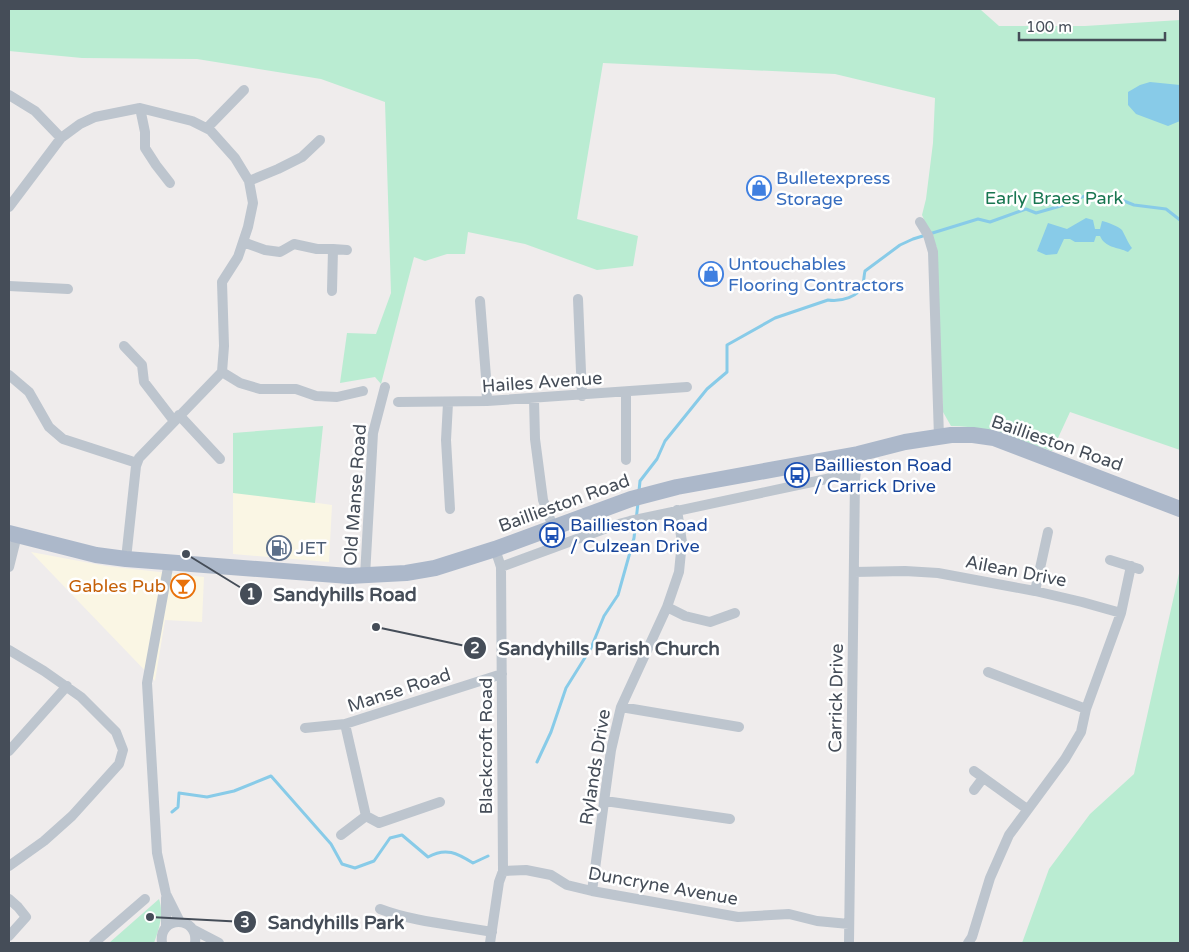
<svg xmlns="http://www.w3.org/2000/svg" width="1189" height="952" viewBox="0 0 1189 952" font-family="'Varela Round',sans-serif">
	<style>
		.commercial { fill: #faf6e4 }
		.green { fill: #baecd2 }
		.water { fill: #88cbe8 }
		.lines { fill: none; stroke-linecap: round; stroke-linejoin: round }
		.stream { stroke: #88cbe8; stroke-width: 3 }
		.street { stroke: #bdc5ce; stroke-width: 10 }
		.primary { stroke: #acb8ca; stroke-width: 16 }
		.labels { text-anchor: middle; stroke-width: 5; stroke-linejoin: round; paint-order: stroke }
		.shop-label { font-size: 18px; fill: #366cbe; stroke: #fff; text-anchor: start }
		.park-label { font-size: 18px; fill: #197651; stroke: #fff }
		.street-label { font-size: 18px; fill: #454d58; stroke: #fff }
		.transit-label { font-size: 18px; fill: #164399; stroke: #fff; text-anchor: start }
		.service-label { font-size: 18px; fill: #4e5e75; stroke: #fff; text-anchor: start }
		.food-label { font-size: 18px; fill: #c56008; stroke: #fff; text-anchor: end }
		.leader { fill: none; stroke: #454d58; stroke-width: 2 }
		.callout-dot { fill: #454d58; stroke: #fff; stroke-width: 2 }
		.mark-label { font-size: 15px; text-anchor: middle; font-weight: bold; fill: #fff }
		.callout-label { font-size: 19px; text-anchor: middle; font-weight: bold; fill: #454d58; stroke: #fff; stroke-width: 5; stroke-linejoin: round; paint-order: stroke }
	</style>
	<rect width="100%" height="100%" fill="#efecec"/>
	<!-- commercial -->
	<path class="commercial" d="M239,492l93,13 -3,57 -96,-8v-61z
		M31,552l75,14 98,11 -2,45 -37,-2 -10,61z"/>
	<!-- green -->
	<path class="green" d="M9,9h959l13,1 18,16h86l95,-6v430l-110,-38 -18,39c-33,-11 -66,-25 -101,-25l-8,-14 -4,-87 -2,-77 -15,-33 4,-16 7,-56 2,-45 -100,-24 -232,-11 -26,156 61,17 -5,30 -36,4 -72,-26 -57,-12 -3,22h-18l-22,7 -11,-4 -33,127 -6,-7 -35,6 7,-50 29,1 15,-41 -6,-191 -64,-23 -124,-20 -115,-1 -73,-7z
		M323,426l-8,77 -82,-10v-60z
		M1180,569v374h-158l27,-74 41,-55 44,-40z
		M159,899c5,15 0,30 -5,44h-45z"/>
	<!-- water -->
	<path class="water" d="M1150,82l30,3v36l-12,5 -32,-12 -8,-9v-13l12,-7z
		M1086,218l7,2 2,9h5l2,-8c5,1 16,5 20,9 2,3 6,13 10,18l-4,4c-10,-5 -23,-4 -28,-16h-4l-2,6h-19l-5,-3h-6l-7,15 -11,1 -9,-4 11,-28 19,6z"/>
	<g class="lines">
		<!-- stream -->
		<path class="stream" d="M639,491l1,-10 17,-22 8,-18 42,-52 20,-17v-27l48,-27 53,-18c12,2 32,-3 35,-16 1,-4 1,-9 2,-13l35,-26 13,-6 65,-20 12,3 36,-13 10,4 28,-8 25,-11 10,6 20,-1 15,6 32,4 14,11
			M537,762l14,-30 15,-44 25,-40 13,-32 14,-21 16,-57 4,-35
			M172,812l6,-5 1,-14 28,4 27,-6 37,-15 60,68 11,20 13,4 19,-7 16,-23 12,-3 26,22c18,-10 29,-4 45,6l15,-7"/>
		<!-- street -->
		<path class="street" d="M9,95l26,16 26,27
			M140,108l5,24v16l11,17 14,18
			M207,128l37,-38
			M249,181l29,-12 24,-12 18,-17
			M9,207l52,-69 19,-14 15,-7 45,-9 52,13 18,9 25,28 14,23 4,22 -5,24 -10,30 -16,25 2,64 -2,26 -83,86 -3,8 -10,93
			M920,222l8,13 5,17 6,185
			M243,242l22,8 15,2 14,-8 23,5h16l-1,42
			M333,249l14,1
			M9,286l59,3
			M578,299l4,97
			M480,301l6,76 1,24
			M124,346l18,19 2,17 30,39
			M222,372l18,11 20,6h36l20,7 21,1 26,-6
			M9,375l20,17 20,35 14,12 74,24
			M534,399l1,40 8,61 10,27
			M398,402l89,-1 200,-14
			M448,403l-2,37 4,69
			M179,415l41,44
			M626,460v-68
			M1110,560l29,9
			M169,562l-22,121 10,170 9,41 14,28
			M9,567l8,-32
			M501,567l114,-42 15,-4 201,-43 13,-1 11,3
			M854,572l51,-1 33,2 97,18 47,11 39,11
			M365,576l8,-143 12,-46
			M1035,591l13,-59
			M667,607l18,9 25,6 25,-9
			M9,650l35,21 37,26 35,35 7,18 -4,14 -47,52 -28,25 -35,25
			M988,672l98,37
			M621,707l118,20
			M345,724l21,92 13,7 61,-21
			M305,728l40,-4 157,-50
			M9,751l58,-65
			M974,771l53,38
			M974,790l9,-12
			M605,801l125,18
			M341,835l25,-19
			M503,871l23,-1 25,5 16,10 25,6 146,26 51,-3 28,7 32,3
			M592,891l19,-141 10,-43 46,-100 12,-35 3,-30 -5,-32
			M9,899l9,8 8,10 -17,19
			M380,909c34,13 76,16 112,23
			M166,927v-29
			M194,930l25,13
			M94,943l51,-44
			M162,943c-4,-28 37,-28 33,0
			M490,943l9,-61 4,-11 -2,-304 -6,-18
			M849,943l6,-463 3,-26
			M968,943l4,-6 18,-59 19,-43 56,-76 16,-27 5,-23 35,-96 10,-47"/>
		<!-- primary -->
		<path class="primary" d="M9,533l87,22 30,4 223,17 57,-3 29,-5 60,-19 136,-50 46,-12 181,-33 47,-12 46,-7h22l21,3 186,71"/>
	</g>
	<!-- icons -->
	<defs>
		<symbol id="shop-ring" viewBox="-11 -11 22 22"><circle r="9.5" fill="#fff" stroke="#3f7fe0" stroke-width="1.5"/><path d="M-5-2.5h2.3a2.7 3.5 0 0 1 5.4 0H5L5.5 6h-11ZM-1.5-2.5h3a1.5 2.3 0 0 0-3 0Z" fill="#3f7fe0"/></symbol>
		<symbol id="bus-ring" viewBox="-11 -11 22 22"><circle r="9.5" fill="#fff" stroke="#1a4fb4" stroke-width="1.5"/><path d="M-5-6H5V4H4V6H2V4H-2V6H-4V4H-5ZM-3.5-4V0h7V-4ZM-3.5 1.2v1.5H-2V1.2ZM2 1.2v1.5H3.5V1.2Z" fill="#1a4fb4"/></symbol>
		<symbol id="fuel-ring" viewBox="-11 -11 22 22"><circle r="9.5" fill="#fff" stroke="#5c6f8a" stroke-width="1.5"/><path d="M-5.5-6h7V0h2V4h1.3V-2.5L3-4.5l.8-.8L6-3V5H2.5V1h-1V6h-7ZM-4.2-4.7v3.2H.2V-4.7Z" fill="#5c6f8a"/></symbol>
		<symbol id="bar-ring" viewBox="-11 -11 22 22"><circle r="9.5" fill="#fff" stroke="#e8710a" stroke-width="1.5"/><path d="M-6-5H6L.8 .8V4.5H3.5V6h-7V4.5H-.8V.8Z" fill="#e8710a"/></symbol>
	</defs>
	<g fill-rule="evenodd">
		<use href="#shop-ring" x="745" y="174" width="28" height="28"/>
		<use href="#shop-ring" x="697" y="260" width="28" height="28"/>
		<use href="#bus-ring" x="783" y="461" width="28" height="28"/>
		<use href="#bus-ring" x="538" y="521" width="28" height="28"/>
		<use href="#fuel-ring" x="265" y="534" width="28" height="28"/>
		<use href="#bar-ring" x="169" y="572" width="28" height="28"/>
	</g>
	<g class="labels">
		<!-- shop labels -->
		<g class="shop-label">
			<text x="776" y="184">Bulletexpress<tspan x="776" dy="21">Storage</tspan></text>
			<text x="728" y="270">Untouchables<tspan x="728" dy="21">Flooring Contractors</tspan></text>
		</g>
		<!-- park labels -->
		<g class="park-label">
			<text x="1054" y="204">Early Braes Park</text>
		</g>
		<!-- street labels -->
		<g class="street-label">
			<text transform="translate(542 382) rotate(-4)" y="6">Hailes Avenue</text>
			<text transform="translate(1057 443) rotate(19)" y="6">Baillieston Road</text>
			<text transform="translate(355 495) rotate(-86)" y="6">Old Manse Road</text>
			<text transform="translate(564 503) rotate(-20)" y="6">Baillieston Road</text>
			<text transform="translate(1016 571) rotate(11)" y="6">Ailean Drive</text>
			<text transform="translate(399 690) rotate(-18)" y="6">Manse Road</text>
			<text transform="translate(836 698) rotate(-89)" y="6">Carrick Drive</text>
			<text transform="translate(486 746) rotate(-90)" y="6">Blackcroft Road</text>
			<text transform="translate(595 767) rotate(-81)" y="6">Rylands Drive</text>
			<text transform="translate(663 886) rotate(10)" y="6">Duncryne Avenue</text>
		</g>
		<!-- transit labels -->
		<g class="transit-label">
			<text x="814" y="471">Baillieston Road<tspan x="814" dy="21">/ Carrick Drive</tspan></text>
			<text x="570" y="531">Baillieston Road<tspan x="570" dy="21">/ Culzean Drive</tspan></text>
		</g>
		<!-- service labels -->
		<g class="service-label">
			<text x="296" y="554">JET</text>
		</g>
		<!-- food labels -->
		<g class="food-label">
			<text x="166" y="592">Gables Pub</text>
		</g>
	</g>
	<!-- callouts -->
	<path class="leader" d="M186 554L251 594M376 627L475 648M150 917L245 922"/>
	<g class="callout-dot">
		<circle cx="186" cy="554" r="5"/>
		<circle cx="376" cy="627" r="5"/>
		<circle cx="150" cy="917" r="5"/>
		<circle cx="251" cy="594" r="12"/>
		<circle cx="475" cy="648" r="12"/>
		<circle cx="245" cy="922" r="12"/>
	</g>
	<g class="mark-label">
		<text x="251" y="599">1</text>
		<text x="475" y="653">2</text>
		<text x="245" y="927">3</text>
	</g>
	<g class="callout-label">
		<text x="345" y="601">Sandyhills Road</text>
		<text x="609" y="655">Sandyhills Parish Church</text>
		<text x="336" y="929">Sandyhills Park</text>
	</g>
	<!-- border -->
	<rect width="1189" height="952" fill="none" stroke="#454d58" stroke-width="20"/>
	<!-- scale -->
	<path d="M1019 32v8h146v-8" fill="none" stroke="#454d58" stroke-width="2.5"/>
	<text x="1026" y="32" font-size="15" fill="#454d58" stroke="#ffffff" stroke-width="4" paint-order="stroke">100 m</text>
</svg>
